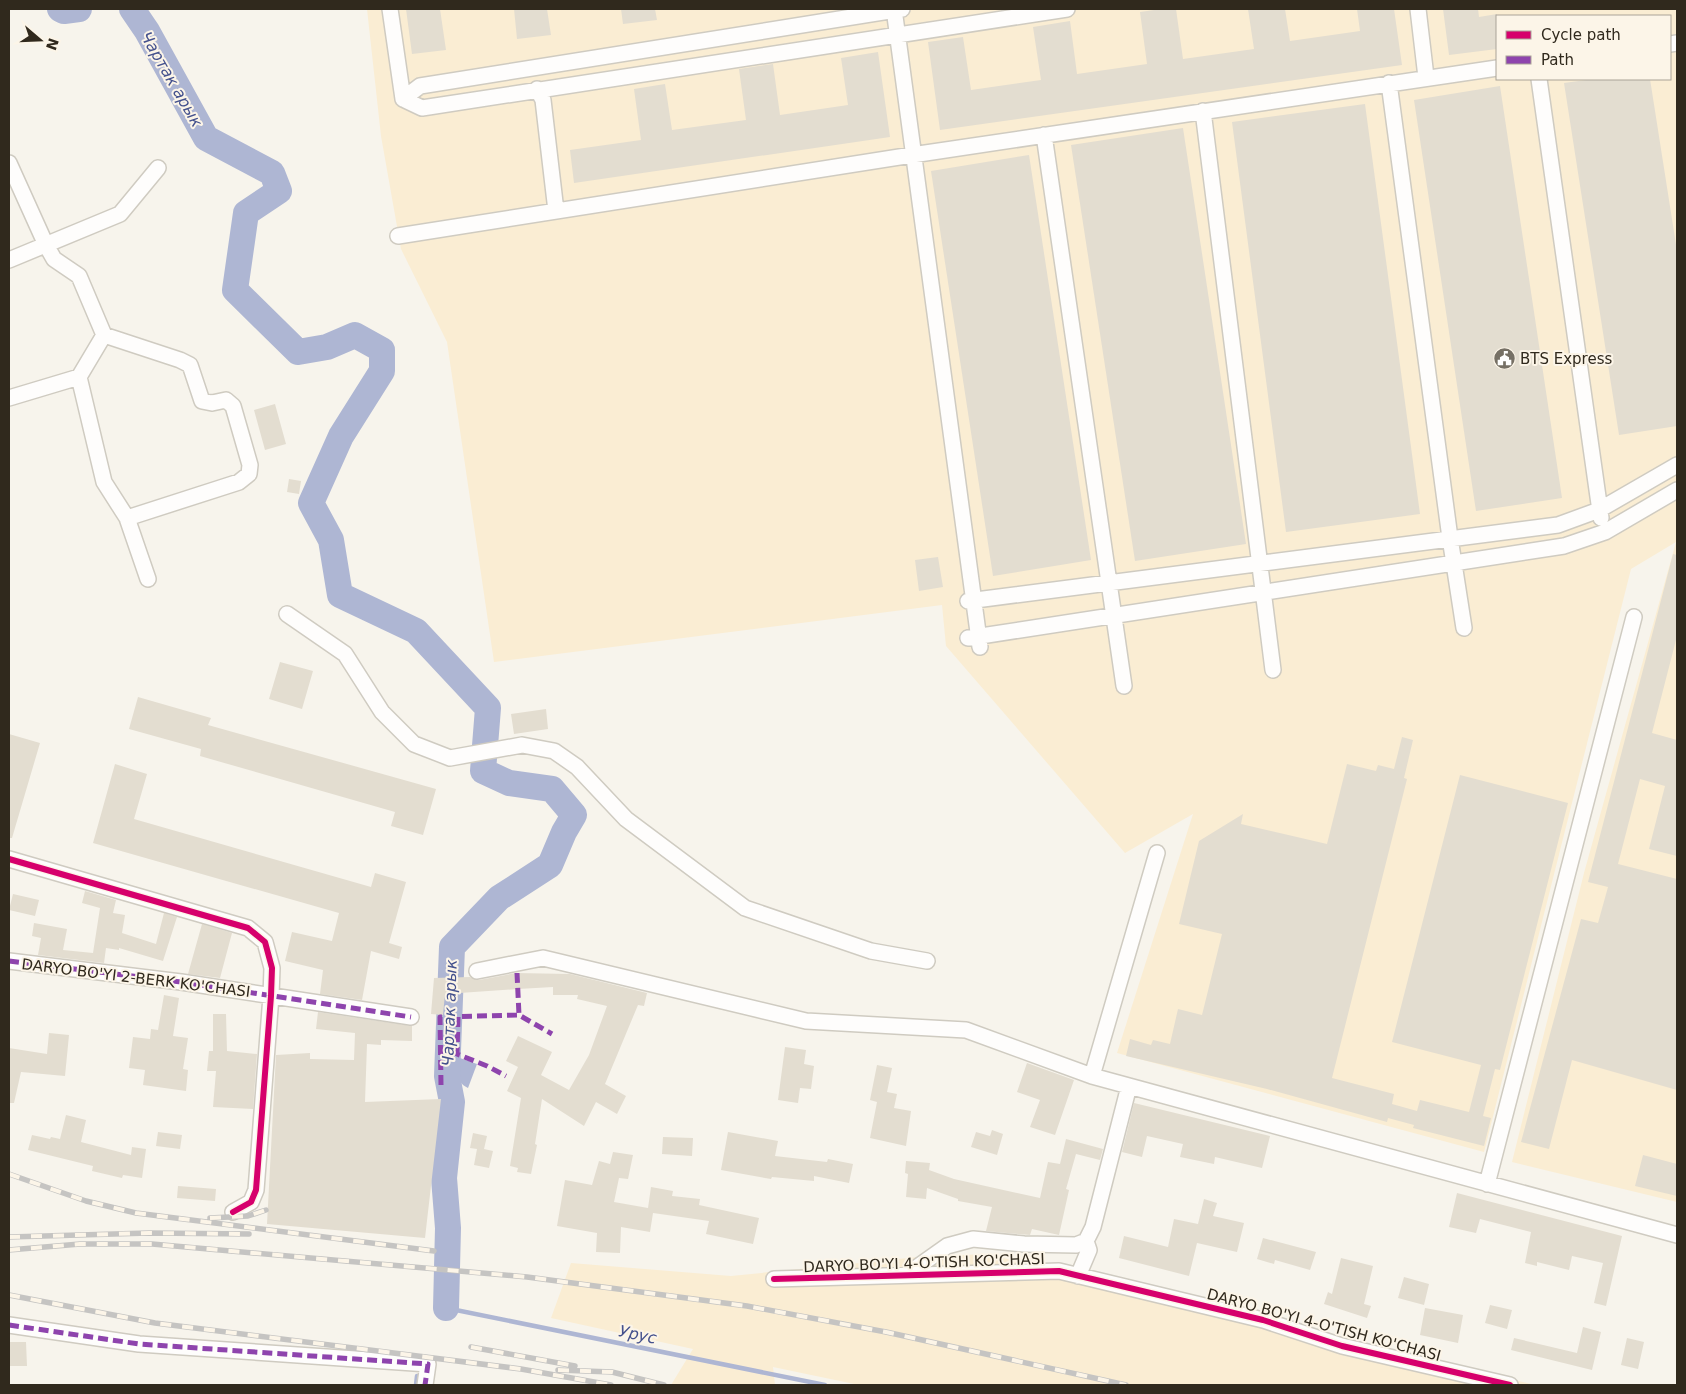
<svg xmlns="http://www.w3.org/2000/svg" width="1686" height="1394" viewBox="0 0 1686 1394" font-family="'DejaVu Sans',sans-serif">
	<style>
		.built { fill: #faedd3; fill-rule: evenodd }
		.water { fill: #aeb6d3 }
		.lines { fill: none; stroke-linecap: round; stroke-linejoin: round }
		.stream { stroke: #aeb6d3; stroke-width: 4.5 }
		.river { stroke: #aeb6d3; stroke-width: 26 }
		.building { fill: #e3ddd0 }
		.minor-casing { stroke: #cfcbc1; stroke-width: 18 }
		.minor { stroke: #fefdfc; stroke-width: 15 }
		.rail-casing { stroke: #c5c4c2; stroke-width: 5.5 }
		.rail { stroke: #fcf5e8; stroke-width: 4; stroke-dasharray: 11; stroke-linecap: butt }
		.quiet { stroke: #8e44ad; stroke-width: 5; stroke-dasharray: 10 5; stroke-linecap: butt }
		.cycleway-casing { stroke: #fcf5e8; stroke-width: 9 }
		.cycleway { stroke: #d6006c; stroke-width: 6 }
		.labels { text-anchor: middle; stroke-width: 4; stroke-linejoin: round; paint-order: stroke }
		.poi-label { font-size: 15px; fill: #30291d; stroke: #fcf5e8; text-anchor: start }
		.street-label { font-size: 15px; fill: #30291d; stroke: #fcf5e8 }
		.water-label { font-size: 16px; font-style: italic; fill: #44518d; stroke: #fcf5e8 }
	</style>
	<rect width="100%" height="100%" fill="#f7f4ec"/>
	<!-- built -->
	<path class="built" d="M367,9h1310v1193l-165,-40 72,-289 92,-331 -45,27 -147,583 -367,-99 76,-239 -68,39 -179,-207 -4,-41 -448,57 -47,-320 -46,-93 -20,-113zM1497,16h173v63h-173z
		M987,1254l548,131h-676l-86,-18 2,18h-104l22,-36 -142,-31 20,-55 160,13 187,-19z"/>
	<!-- water -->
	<path class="water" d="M457,1057l20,7 -9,24c-13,-6 -12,-19 -11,-31z"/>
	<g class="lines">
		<!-- stream -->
		<path class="stream" d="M444,1317l2,-9 379,77
			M416,1385l1,-9"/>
		<!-- river -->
		<path class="river" d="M60,9l4,2 15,-2
			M132,9l15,22 59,107 66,35 7,18 -33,22 -11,77 63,62 29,-5 28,-12 27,15v21l-41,65 -30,67 20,37 9,55 76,36 72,77 -5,63 26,12 43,6 22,26 -10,17 -14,33 -51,33 -47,49 -5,129 5,26 -8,76 4,50 -2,80"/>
	</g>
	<!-- building -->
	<path class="building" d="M406,9h34l6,41 -34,4z
		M514,9h33l4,26 -34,4z
		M621,9h34l2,11 -34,4z
		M1161,9h15l7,50 71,-10 -6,-40h37l5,32 70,-10 -3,-22h37l8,56 -462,65 -12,-88 35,-5 8,53 70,-10 -8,-53 37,-6 7,53 70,-10 -7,-52z
		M1443,9h35l1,8 18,-3v35l-48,6z
		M878,52l12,85 -316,46 -4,-33 71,-10 -7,-51 31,-5 7,46 74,-10 -7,-51 34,-5 7,51 68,-10 -7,-47z
		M1593,79h57l27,172v175l-58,9 -55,-352z
		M1500,86l62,412 -86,13 -62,-411z
		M1365,104l55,410 -134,18 -54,-410z
		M1183,128l63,416 -111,17 -64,-416z
		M1029,155l62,405 -98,16 -62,-405z
		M275,404l11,40 -21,6 -11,-40z
		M289,479l12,2 -2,13 -12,-2z
		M1673,554l4,1v81l-25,97 25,7v116l-28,-7 16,-63 -25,-7 -22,85 59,15v211l-105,-30 -23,89 -28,-7 60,-223 17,4 10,-36 -20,-5z
		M938,557l5,30 -24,4 -4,-31z
		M280,662l33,9 -11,38 -33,-10z
		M138,697l73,21 -3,7 228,64 -13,46 -32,-9 4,-14 -195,-56 1,-7 -72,-20z
		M546,709l2,20 -34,5 -3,-20z
		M9,734l31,9 -28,95h-3z
		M1402,737l11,3 -9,38 3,1 -75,299 62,16 -2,10 25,7 3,-11 49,12 12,-47 -89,-23 68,-267 108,28 -68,267 -5,-1 -12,47 8,2 -7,28 -71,-18 1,-3 -26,-7 -1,4 -120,-33 -141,-33 4,-17 21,6 2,-5 17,4 8,-35 24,6 20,-81 -43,-10 20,-83 44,-27 -2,10 86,20 20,-80 29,7 2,-6 16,4z
		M115,764l32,10 -13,45 237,68 4,-14 31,9 -17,61 13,4 -3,12 -28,-8 -9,49 -42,-6 3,-24 -38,-9 7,-29 40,9 7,-28 -246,-70z
		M85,891l31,9 -3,13 12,2 -3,18 34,11 8,-31 13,4 -14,44 -44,-13v2l-13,-2 -2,15 -66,-8 3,-17 -9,-2 2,-13 33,6 -4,21 30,3 7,-45 -18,-5z
		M13,894l26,6 -4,16 -26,-6z
		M202,924l30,9 -12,45 -32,-4z
		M516,973l54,1 77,19 -3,13 -6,-1 -33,79 21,12 -9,18 -21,-12 -12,24 -42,-27 -7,45 2,1 -6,29 -14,-2 1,-4 -8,-2 11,-68 -14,-7 11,-24 -12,-6 12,-25 34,16 -11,23 28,15 20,-35 18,-49 -30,-7 1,-4h-25v-8l-35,2 -73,5 -2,21 -12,-1 3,-36 36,-1 9,3z
		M164,995l15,3 -6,38 15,2 -5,31 5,1 -2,21 -43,-6 2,-15 -16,-2 4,-31 17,2 1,-10 7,1z
		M318,1012l94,14v15l-31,-1v5l-14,-1 -2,58 76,-3 -16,139 -158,-14 9,-169 34,-2v6l44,1 1,-27 -39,-4z
		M213,1014h13l1,37 30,3 -4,55 -40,-2 3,-36h-9l2,-20h4z
		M49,1033l20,2 -4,41 -44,-4 -7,31h-5v-55l38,6z
		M785,1047l21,3 -2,14 10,2 -3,23 -11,-1 -2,15 -20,-3z
		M1027,1063l47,17 -19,55 -25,-8 10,-27 -23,-8z
		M877,1065l15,3 -5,24 10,2 -3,14 17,3 -5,35 -36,-8 7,-36 -7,-2z
		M1134,1103l136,33 -8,32 -47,-11 -1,7 -34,-7 3,-13 -36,-8 -5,21 -20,-5z
		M66,1115l20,5 -5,22 50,13 1,-8 14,2 -4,29 -19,-3 -1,3 -30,-7 1,-5 -65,-16 4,-15 18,4 1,-2 9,2z
		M992,1130l11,4 -6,21 -26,-8 5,-15 14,4z
		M158,1132l24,3 -2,14 -24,-3z
		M728,1132l50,9 -3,15 52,6 1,-3 25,5 -4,19 -35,-7v5l-42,-4 -1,2 -50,-9z
		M473,1133l14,3 -3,13 9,2 -4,17 -15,-3 3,-16 -7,-1z
		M663,1137l30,1 -1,18 -30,-2z
		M1066,1139l37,10 -3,11 -24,-6 -10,35 3,1 -10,45 -27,-6 -2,6 -44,-4 6,-24 -34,-6v-2l-31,-11 -1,11 -20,-2 2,-23 -3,-1 1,-12 24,2 -1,7 25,9 86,19 8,-36 12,2z
		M613,1152l20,3 -5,24 -9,-1 -5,24 34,6 3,-21 22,4 -1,5 28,3 -1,6 60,13 -6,26 -47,-10 3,-13 -56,-8 -3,19 -29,-5 -1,26 -24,-1 1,-19 -40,-7 8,-46 27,5 7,-24 11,3z
		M1643,1155l34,9v32l-42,-10z
		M178,1186l38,3 -1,12 -38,-3z
		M1457,1193l165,43 -16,70 -12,-3 9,-40 -31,-7 -3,14 -32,-8v4l-12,-3 6,-31 -51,-13 -4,14 -27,-6z
		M1204,1199l13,4 -4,13 31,7 -7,29 -40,-9 -8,33 -70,-18 5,-22 44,11 6,-28 24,5z
		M1263,1238l53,14 -6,18 -35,-10 -1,4 -17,-5z
		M1341,1258l32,8 -9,38 7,2 -4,12 -43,-14 4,-12 4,2z
		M1404,1277l25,7 -5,21 -26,-7z
		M1490,1305l22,5 -5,19 -22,-6z
		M1425,1308l38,7 -5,28 -38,-8z
		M1583,1327l18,5 -9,38 -81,-20 3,-12 63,15z
		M1627,1338l17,4 -6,27 -17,-4z
		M9,1342h17l1,24h-18z"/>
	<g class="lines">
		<defs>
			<path id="minor" d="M390,9l13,90
				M894,9l86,638
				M1418,9l8,68
				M1670,44l7,-1
				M1539,79l62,439
				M1389,83l61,455 14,90
				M537,89l6,11 13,111
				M403,99l19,9 645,-99
				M403,99l17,-13 482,-77
				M1203,111l70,559
				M1044,135l80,551
				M9,163l37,82 8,14 25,17 25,59 -25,42 25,105 23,36 21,61
				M398,236l514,-81 585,-87
				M9,260l111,-46 38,-46
				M104,335l76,25 10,5 12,36 10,2 14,-3 7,6 17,59 -1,9 -10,8 -112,36
				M9,398l70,-21
				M968,601l590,-76 41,-15 78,-45
				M287,614l58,40 37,58 32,32 36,14 72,-13 32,6 23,16 49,52 119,89 126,43 56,10
				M968,638l596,-92 41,-14 72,-42
				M9,859l239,69 17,14 7,26 -1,28 -15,194 -5,12 -18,10
				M9,961l172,21 230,35
				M477,971l66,-13 263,63 160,9 126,46 585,159
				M1092,1076l65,-223
				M1487,1184l147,-567
				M906,1275l41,-29 26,-7 51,5 52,1 10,-4 7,-14 36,-141
				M1078,1276l11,-26 -3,-9
				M774,1279l285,-8 204,49 79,26 168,39
				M9,1325l130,19 289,20 -3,21"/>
		</defs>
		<!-- minor casing -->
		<use href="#minor" class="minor-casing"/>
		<!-- minor -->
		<use href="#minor" class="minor"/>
		<defs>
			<path id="rail" d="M9,1174l77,27 50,12 298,38
				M210,1218l38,-2 18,-6
				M9,1237l140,-4 100,1
				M9,1250l71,-6h72l375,33 220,29 139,26 240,53
				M9,1295l146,28 366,46 90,16
				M471,1347l104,19
				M558,1370l54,2 52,13"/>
		</defs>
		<!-- rail casing -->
		<use href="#rail" class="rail-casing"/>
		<!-- rail -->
		<use href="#rail" class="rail"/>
		<!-- quiet -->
		<path class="quiet" d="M9,961l172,21 230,35
			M517,973l2,42
			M458,1017l-1,37 30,12 19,10
			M441,1085l-1,-68 79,-2 33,19
			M9,1325l130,19 289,20 -3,21"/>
		<defs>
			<path id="cycleway" d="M9,859l239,69 17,14 7,26 -1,28 -15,194 -5,12 -18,10
				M774,1279l285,-8 204,49 79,26 168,39"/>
		</defs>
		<!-- cycleway casing -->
		<use href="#cycleway" class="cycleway-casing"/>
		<!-- cycleway -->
		<use href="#cycleway" class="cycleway"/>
	</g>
	<!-- icons -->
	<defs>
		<symbol id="civic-disc" viewBox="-11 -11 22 22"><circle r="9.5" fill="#767065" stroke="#fcf5e8"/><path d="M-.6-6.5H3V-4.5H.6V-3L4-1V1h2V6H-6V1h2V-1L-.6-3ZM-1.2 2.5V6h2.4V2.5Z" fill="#fff"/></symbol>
	</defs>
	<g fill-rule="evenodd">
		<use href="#civic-disc" x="1492" y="346" width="25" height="25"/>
	</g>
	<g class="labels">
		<!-- poi labels -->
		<g class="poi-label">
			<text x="1520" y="364">BTS Express</text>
		</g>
		<!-- street labels -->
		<g class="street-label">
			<text transform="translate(136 978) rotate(7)" y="5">DARYO BO'YI 2-BERK KO'CHASI</text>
			<text transform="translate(924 1263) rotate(-2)" y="5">DARYO BO'YI 4-O'TISH KO'CHASI</text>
			<text transform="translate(1324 1325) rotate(15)" y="5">DARYO BO'YI 4-O'TISH KO'CHASI</text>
		</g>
		<!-- water labels -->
		<g class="water-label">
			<text transform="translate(172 79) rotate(60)" y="6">Чартак арык</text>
			<text transform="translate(449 1013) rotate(-88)" y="6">Чартак арык</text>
			<text transform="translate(638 1334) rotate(12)" y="6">Урус</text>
		</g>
	</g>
	<!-- border -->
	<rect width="1686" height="1394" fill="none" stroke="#30291d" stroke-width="20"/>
	<!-- legend -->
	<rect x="1496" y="15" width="175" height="65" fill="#fcf5e8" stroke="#aaa397"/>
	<rect x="1506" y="31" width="25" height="8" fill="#d6006c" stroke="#aaa397"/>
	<text x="1541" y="40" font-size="15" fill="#30291d">Cycle path</text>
	<rect x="1506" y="56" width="25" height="8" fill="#8e44ad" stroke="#aaa397"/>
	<text x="1541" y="65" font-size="15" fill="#30291d">Path</text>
	<!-- north arrow -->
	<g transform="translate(40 40) rotate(109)" stroke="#fcf5e8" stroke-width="4" paint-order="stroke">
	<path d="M0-4L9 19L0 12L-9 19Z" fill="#30291d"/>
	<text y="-8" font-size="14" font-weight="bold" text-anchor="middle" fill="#30291d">N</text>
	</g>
</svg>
